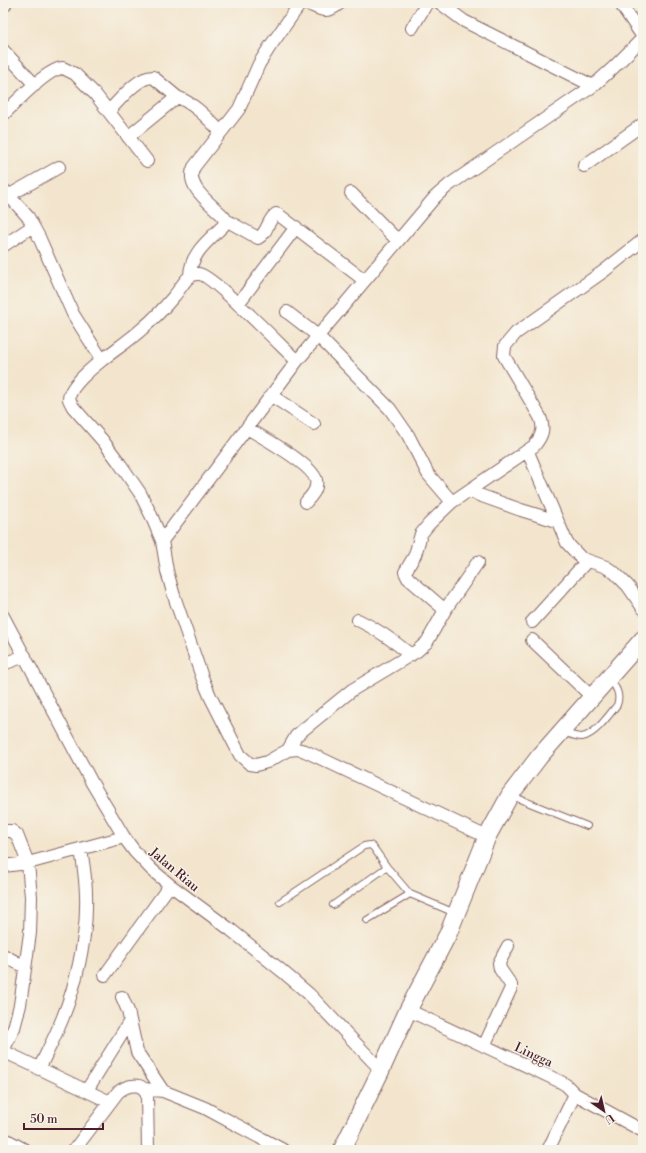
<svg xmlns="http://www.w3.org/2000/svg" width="646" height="1153" viewBox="0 0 646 1153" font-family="'Libre Bodoni',serif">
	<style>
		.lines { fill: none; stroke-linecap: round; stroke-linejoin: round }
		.service-casing { stroke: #856464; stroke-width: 8 }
		.minor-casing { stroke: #856464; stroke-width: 14 }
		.secondary-casing { stroke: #856464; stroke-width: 19 }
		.service { stroke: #fff; stroke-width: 6 }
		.minor { stroke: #fff; stroke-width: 12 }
		.secondary { stroke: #fff; stroke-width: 17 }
		.labels { text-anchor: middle; stroke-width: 3; stroke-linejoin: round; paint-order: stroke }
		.street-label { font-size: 13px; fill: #4a1f2b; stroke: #f7f3e8 }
	</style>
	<rect width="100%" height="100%" fill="#f7f3e8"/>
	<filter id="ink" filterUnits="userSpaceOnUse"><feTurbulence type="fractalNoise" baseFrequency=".025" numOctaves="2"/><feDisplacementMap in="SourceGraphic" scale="8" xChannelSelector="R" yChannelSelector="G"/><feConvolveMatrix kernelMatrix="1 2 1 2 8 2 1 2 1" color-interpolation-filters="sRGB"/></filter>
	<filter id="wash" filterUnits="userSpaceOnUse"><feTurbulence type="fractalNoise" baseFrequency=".012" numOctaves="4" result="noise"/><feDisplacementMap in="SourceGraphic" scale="16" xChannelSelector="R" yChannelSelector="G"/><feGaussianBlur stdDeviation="0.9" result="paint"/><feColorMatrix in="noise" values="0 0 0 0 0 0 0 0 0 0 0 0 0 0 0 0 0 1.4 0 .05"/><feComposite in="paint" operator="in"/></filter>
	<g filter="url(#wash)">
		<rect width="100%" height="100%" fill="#f3e5cd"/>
	</g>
	<g filter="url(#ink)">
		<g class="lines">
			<defs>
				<path id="service" d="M635,651l8,8
					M563,732c6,2 12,5 19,5 13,-2 27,-22 35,-32 4,-10 -1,-18 -7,-26
					M512,796l75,30
					M280,902l84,-56 6,-1 3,2 14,20 23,27
					M333,905l54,-38
					M367,920l43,-26 45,19"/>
				<path id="minor" d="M3,3l2,2
					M440,3l24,18 129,65
					M620,3l23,34
					M412,28l15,-25
					M3,50l32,35
					M109,111c11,-11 28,-34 44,-34l24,20
					M3,115c12,-12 45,-47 60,-47l12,6 20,20 52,67
					M128,137l49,-40c18,7 30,21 44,35
					M584,166l59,-42
					M3,189l25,28 11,20 34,77 29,46c-9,7 -33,27 -33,39 1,3 3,6 4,8l30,34 15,20 22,32 11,22 11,26 5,30 7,25 28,81 8,19 30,59 10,9 6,1 11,-3 21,-12 9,-1 8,2 182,86
					M351,193l47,48
					M8,196l51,-29
					M224,219l34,19c10,-5 9,-18 18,-24l3,1 85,65
					M3,246l30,-20
					M190,276c0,-22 18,-35 33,-50l2,-4 -1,-5c-12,-13 -40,-30 -30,-50l45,-58 20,-45 10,-16 31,-44c14,-4 21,16 40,-1
					M238,304l58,-77
					M287,312l31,24 72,73 18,26 20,39 24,28
					M102,360c14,-11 28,-20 41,-32 12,-10 22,-21 32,-33 7,-8 12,-22 24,-21 12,0 85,75 98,87
					M272,396l42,28
					M247,428c15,9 65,36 69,52 2,9 -4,15 -10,22
					M528,452l39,91 14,15 25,9 9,6 13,13 15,22
					M468,491l53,19 36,11
					M162,541l135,-180 138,-164 14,-12 144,-99 20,-18 30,-30
					M445,610l33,-48
					M3,616l89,167 32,54 11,15 17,18 18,15 61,45 51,41 27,23 72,76
					M358,620c19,9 36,21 53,35
					M532,622l55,-61
					M532,640l60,57
					M3,664l22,-8
					M288,750l8,-14 8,-7 48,-39 65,-39 10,-9 18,-32 -37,-32 -3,-6 10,-17 6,-21 8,-10 23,-22 82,-56c8,-10 11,-17 6,-29l-36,-61 1,-10 11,-13 88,-62 39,-31
					M3,831h9l5,4 11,28 3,34 -1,36 -10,72 -6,23 -11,23
					M3,866l25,-3 96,-26
					M3,955l22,12
					M105,975l65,-90
					M122,997l6,14 9,41 26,39
					M408,1010l153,72 5,3 9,9 68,37
					M484,1046l27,-58v-3l-11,-16 -1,-6 9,-17
					M3,1051l107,51
					M39,1069c8,-17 17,-34 24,-52 13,-32 23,-77 23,-110 1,-20 -2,-39 -5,-58
					M144,1089l19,2 42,17 78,42
					M87,1090l43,-69
					M3,1138l22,12
					M74,1150l44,-58c9,-7 25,-11 29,3l1,55
					M548,1150l27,-56"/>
				<path id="secondary" d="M342,1150l39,-80 27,-60 40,-76 39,-97 23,-42 29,-38 104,-118"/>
			</defs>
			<!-- service casing -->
			<use href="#service" class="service-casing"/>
			<!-- minor casing -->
			<use href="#minor" class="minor-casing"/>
			<!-- secondary casing -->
			<use href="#secondary" class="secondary-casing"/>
			<!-- service -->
			<use href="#service" class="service"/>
			<!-- minor -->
			<use href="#minor" class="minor"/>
			<!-- secondary -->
			<use href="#secondary" class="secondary"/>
		</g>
	</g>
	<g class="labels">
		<!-- street labels -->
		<g class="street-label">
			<text transform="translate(175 869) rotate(40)" y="5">Jalan Riau</text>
			<text transform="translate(534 1054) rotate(25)" y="5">Lingga</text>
		</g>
	</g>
	<!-- margin -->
	<rect width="646" height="1153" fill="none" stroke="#f7f3e8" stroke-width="16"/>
	<!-- north arrow -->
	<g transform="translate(604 1111) rotate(146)" stroke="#f7f3e8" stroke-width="3" paint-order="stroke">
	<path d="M0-3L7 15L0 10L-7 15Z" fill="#4a1f2b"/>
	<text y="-6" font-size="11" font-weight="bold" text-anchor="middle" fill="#4a1f2b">U</text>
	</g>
	<!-- scale -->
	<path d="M24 1123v6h79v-6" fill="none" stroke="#4a1f2b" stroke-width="2"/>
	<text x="30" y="1123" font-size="12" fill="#4a1f2b" stroke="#f7f3e8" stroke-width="3" paint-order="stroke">50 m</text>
</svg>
